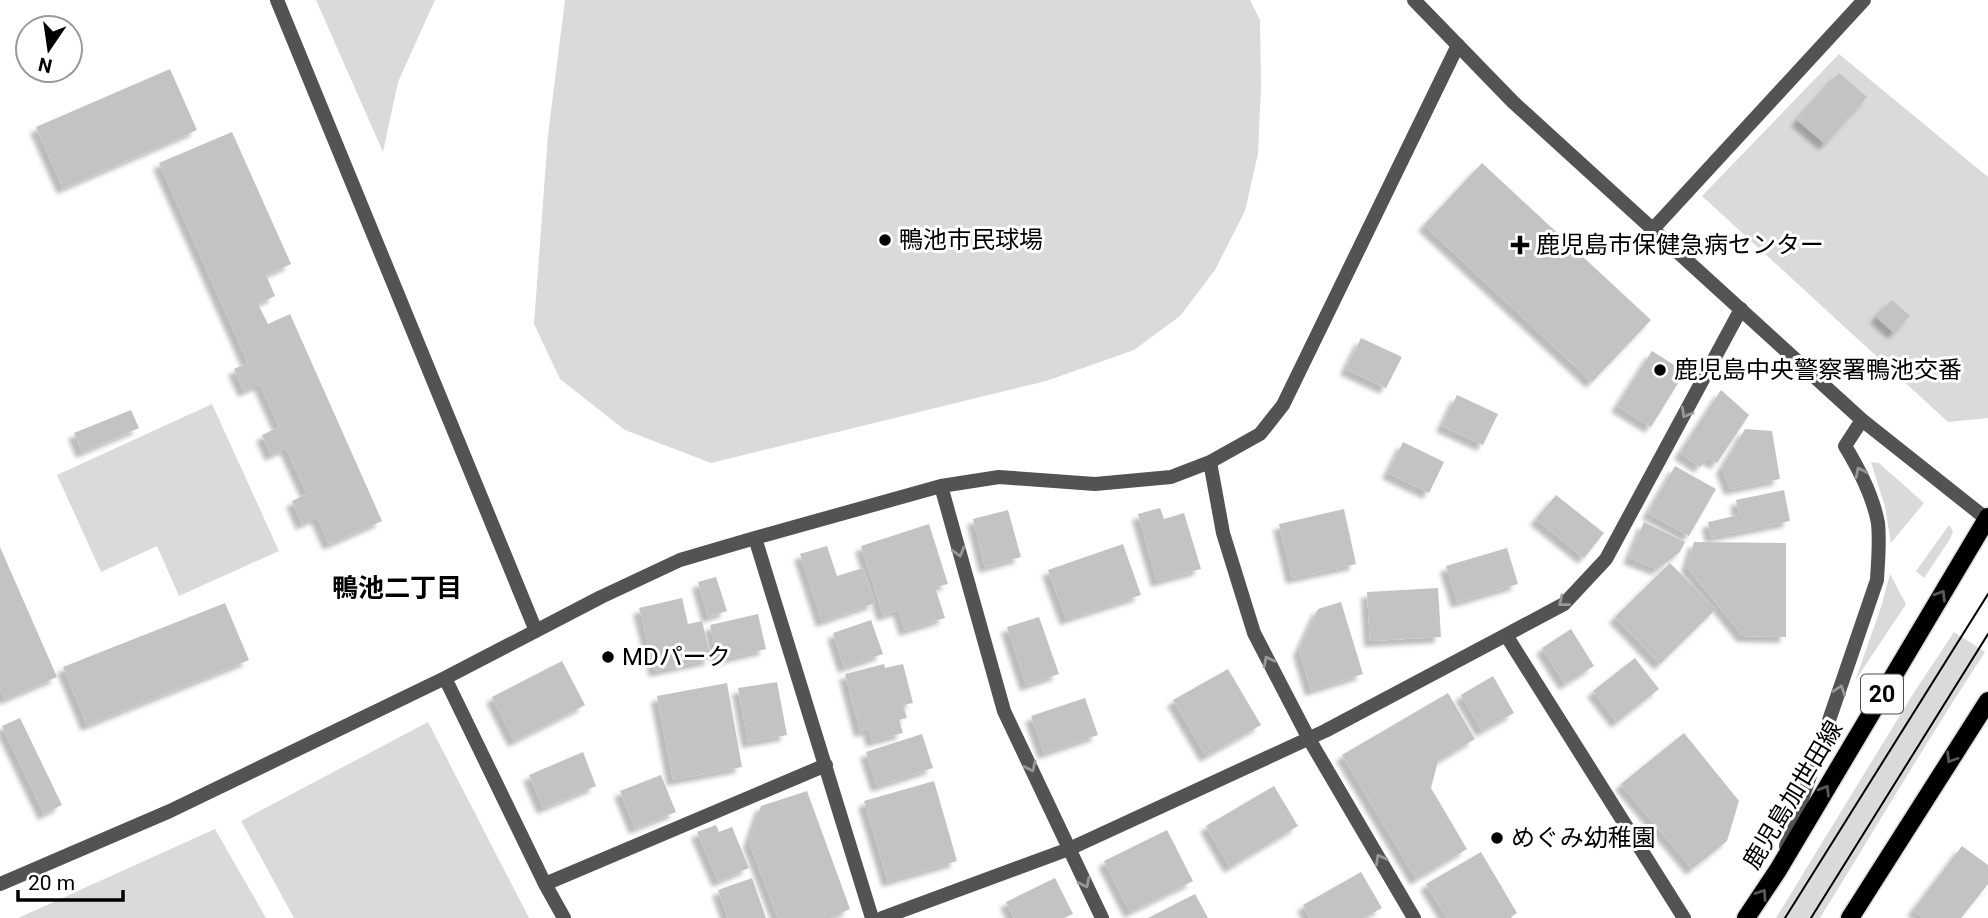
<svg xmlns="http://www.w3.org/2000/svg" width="1988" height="918" viewBox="0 0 1988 918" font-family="Roboto,'Noto Sans JP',sans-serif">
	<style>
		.green { fill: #dadada }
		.building { fill: #c3c3c3; filter: url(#shadow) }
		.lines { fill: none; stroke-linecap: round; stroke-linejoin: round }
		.primary-casing { stroke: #dbdbdb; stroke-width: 21 }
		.minor { stroke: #535353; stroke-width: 14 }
		.tertiary { stroke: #535353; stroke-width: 14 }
		.primary { stroke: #000; stroke-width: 18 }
		.tram { stroke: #000; stroke-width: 2 }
		.oneway { stroke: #989898 }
		.oneway2 { stroke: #595959 }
		.poi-dot { fill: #000; stroke: #fff; stroke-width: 2.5 }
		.labels { text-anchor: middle; stroke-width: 6; stroke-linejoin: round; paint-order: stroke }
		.shield { fill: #fff; stroke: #4c4c4c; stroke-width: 2 }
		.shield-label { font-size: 23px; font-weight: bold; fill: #000 }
		.poi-label { font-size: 24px; fill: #000; stroke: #fff; text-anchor: start }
		.street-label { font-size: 24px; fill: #000; stroke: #fff }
		.neighbourhood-label { font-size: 26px; font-weight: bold; fill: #000; stroke: #fff }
	</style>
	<defs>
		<filter id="shadow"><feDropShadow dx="-6" dy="6" stdDeviation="2" flood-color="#0004"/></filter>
	</defs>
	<rect width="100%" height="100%" fill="#fff"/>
	<!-- green -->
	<path class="green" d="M316,0h119l-37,82 -15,70z
		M565,0h685l10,20 1,66 -3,68 -13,57 -30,59 -35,46 -46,34 -88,31 -335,82 -86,-33 -65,-51 -26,-55 14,-189z
		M1839,54l149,123v241l-40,4 -246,-226z
		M212,404l67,147 -100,45 -22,-50 -56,26 -44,-97z
		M1871,462l8,1 45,40 -33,40 -6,-36z
		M1949,525l4,6 -3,8 -26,39 -8,-7z
		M1890,574l16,30 -51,77 26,-74z
		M1954,632l31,20c-57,87 -110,177 -165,266h-44l137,-224z
		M428,722l101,196h-235l-53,-97z
		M215,829l51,89h-248z"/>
	<!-- building -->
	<path class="building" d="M170,69l27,61 -134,58 -27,-61z
		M1839,73l28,24 -42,47 -28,-24z
		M232,132l59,132 -25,11 9,21 -17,8 10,20 22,-10 92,207 -53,23 -12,-27 -15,7 -10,-23 15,-7 -21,-46 -15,7 -9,-20 17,-8 -19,-43 -16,7 -10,-22 14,-6 -89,-200z
		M1482,163l169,157 -59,62 -168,-157z
		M1892,300l18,16 -16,17 -18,-16z
		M1361,338l41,19 -16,31 -40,-19z
		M1652,351l33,21 -34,55 -34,-21z
		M1721,390l28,25 -32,48 -10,-5 -7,9 -20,-14z
		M1457,395l41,19 -15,31 -41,-19z
		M131,410l8,18 -57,24 -8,-19z
		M1745,429l27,2 8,48 -50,10 -8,-21z
		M1403,442l41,20 -15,31 -41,-20z
		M1675,466l41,23 -27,47 -41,-23z
		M1784,490l6,31 -79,16 -3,-15 31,-7 -3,-15z
		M1556,495l48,38 -20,25 -48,-39z
		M1160,508l4,11 20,-6 17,56 -44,12 -19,-67z
		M1344,509l12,55 -64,14 -13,-54z
		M1008,510l13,47 -36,10 -12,-48z
		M1644,522l41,20 -5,10 -23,17 -28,-11z
		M929,524l19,60 -13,3 10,31 -40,12 -6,-20 -16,5 -22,-69z
		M1694,542l92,1v94l-43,-1 -56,-69z
		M1123,544l18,51 -75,24 -18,-49z
		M827,546l10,30 26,-8 12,35 -53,18 -22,-67z
		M0,547l57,130 -52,22 -5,-10z
		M1507,548l11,36 -61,18 -11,-36z
		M1670,563l46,46 -56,55 -45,-47z
		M716,577l11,34 -19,6 -10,-35z
		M1438,588l3,49 -71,4 -3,-49z
		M682,598l6,26 14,-3 9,38 -56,12 -16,-63z
		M1341,602l22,72 -52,16 -12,-40 19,-41z
		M225,603l24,57 -162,65 -24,-58z
		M758,614l8,35 -48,11 -8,-35z
		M1039,617l20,57 -33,11 -19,-58z
		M871,620l12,34 -39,13 -11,-34z
		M1571,629l23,37 -29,18 -23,-36z
		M1635,658l24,31 -42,33 -24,-31z
		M562,661l23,44 -71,36 -22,-44z
		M884,664l1,4 18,-4 10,39 -10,2 4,13 -8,2 4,13 -31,8 -3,-12 -9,2 -15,-57z
		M1228,669l33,56 -55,31 -33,-56z
		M1493,676l21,37 -32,18 -21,-36z
		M777,682l10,53 -39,7 -10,-54z
		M727,683l15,84 -69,13 -16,-84z
		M1448,693l27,46 -37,22 -7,27 36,61 -51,30 -74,-124z
		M1085,698l13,37 -54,18 -13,-37z
		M20,718l42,87 -18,9 -42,-88z
		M1684,733l55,68 -12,40 -35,28 -71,-85z
		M922,734l11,34 -56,18 -11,-34z
		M583,752l13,34 -53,22 -14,-33z
		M661,775l15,37 -41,16 -15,-37z
		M934,781l23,80 -69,20 -24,-80z
		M1274,786l24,40 -68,41 -24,-41z
		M807,791l43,118 -20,9h-52l-29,-76 12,-36z
		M716,825l3,7 13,-5 17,41 -31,13 -21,-49z
		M1167,830l26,51 -63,31 -26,-51z
		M1962,846l26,19v19l-27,34h-37l-11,-8z
		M1481,852l36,61 -6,4 1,1h-65l-21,-34z
		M1361,872l21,36 -19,10h-53l-7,-13z
		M752,878l14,40h-38l-10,-28z
		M1055,878l18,36 -9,4h-50l-8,-16z
		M1195,894l13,24h-60z"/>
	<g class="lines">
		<defs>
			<path id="primary" d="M1746,918l32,-48 210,-353
				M1850,918l138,-217"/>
		</defs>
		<!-- primary casing -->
		<use href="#primary" class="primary-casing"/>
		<!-- minor -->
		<path class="minor" d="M277,0l259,631
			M1653,229l211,-229
			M1210,462l13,71 31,100 55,106 105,179
			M941,486l63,225 98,207
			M755,538l117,380
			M1506,635l58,-31 42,-45 135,-250
			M445,678l100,206 19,34
			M0,884l170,-73 275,-133 156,-81 79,-37 75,-22 186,-52 58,-9 96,7 76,-7 39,-15 50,-28 23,-29 175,-360
			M545,884l281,-119
			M882,918l187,-69 256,-118 181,-96 178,283"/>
		<!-- tertiary -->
		<path class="tertiary" d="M1414,0l99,102 349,318 126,100
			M1786,846l91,-266c1,-19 3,-38 1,-57 -5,-27 -19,-54 -33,-77l17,-26"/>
		<!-- primary -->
		<use href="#primary" class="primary"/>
		<!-- tram -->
		<path class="tram" d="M1785,918l203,-324
			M1811,918l177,-284"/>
	</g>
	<!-- one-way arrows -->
	<defs><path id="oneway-chevron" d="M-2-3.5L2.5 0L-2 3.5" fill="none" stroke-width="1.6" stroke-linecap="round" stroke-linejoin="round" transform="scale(1.75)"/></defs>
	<g class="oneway">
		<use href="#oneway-chevron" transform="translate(1686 413) rotate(119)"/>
		<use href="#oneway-chevron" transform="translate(1860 472) rotate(-116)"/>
		<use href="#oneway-chevron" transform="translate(959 552) rotate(74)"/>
		<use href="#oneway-chevron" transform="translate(1563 602) rotate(142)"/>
		<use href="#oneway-chevron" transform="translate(1268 661) rotate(-117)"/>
		<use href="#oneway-chevron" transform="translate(1840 690) rotate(-71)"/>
		<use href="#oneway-chevron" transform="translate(1031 767) rotate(65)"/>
		<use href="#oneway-chevron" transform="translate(1380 859) rotate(-119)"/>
		<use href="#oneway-chevron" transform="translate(1085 883) rotate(64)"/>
	</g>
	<g class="oneway2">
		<use href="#oneway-chevron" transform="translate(1941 595) rotate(-59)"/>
		<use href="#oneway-chevron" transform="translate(1951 758) rotate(122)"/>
		<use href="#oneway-chevron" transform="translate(1825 790) rotate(-59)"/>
		<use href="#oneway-chevron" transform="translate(1762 894) rotate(-56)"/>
	</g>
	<!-- markers -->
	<g class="poi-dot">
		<circle cx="885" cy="240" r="7"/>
		<path d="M1516.5 234.5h7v7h7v7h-7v7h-7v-7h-7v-7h7z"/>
		<circle cx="1660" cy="370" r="7"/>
		<circle cx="608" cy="657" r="7"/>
		<circle cx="1497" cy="838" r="7"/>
	</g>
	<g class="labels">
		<!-- shield labels -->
		<rect class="shield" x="1861" y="674.5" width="42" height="39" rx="5"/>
		<g class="shield-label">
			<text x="1882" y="702">20</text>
		</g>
		<!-- poi labels -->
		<g class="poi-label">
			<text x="899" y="248">鴨池市民球場</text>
			<text x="1536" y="253">鹿児島市保健急病センター</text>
			<text x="1674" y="378">鹿児島中央警察署鴨池交番</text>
			<text x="622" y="665">MDパーク</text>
			<text x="1511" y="846">めぐみ幼稚園</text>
		</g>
		<!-- street labels -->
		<g class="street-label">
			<text transform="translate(1793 795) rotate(-59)" y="8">鹿児島加世田線</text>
		</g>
		<!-- neighbourhood labels -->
		<g class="neighbourhood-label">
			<text x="397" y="597">鴨池二丁目</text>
		</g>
	</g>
	<!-- north arrow -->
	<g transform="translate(49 49) rotate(193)"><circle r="33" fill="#ffffff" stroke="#999999" stroke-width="2"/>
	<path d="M0-5L12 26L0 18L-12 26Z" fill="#000000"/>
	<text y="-10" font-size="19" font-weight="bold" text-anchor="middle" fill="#000000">N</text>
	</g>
	<!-- scale -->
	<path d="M18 890v10h105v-10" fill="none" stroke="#000000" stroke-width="3.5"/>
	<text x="28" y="890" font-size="21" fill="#000000" stroke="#ffffff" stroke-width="5" paint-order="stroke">20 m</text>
</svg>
